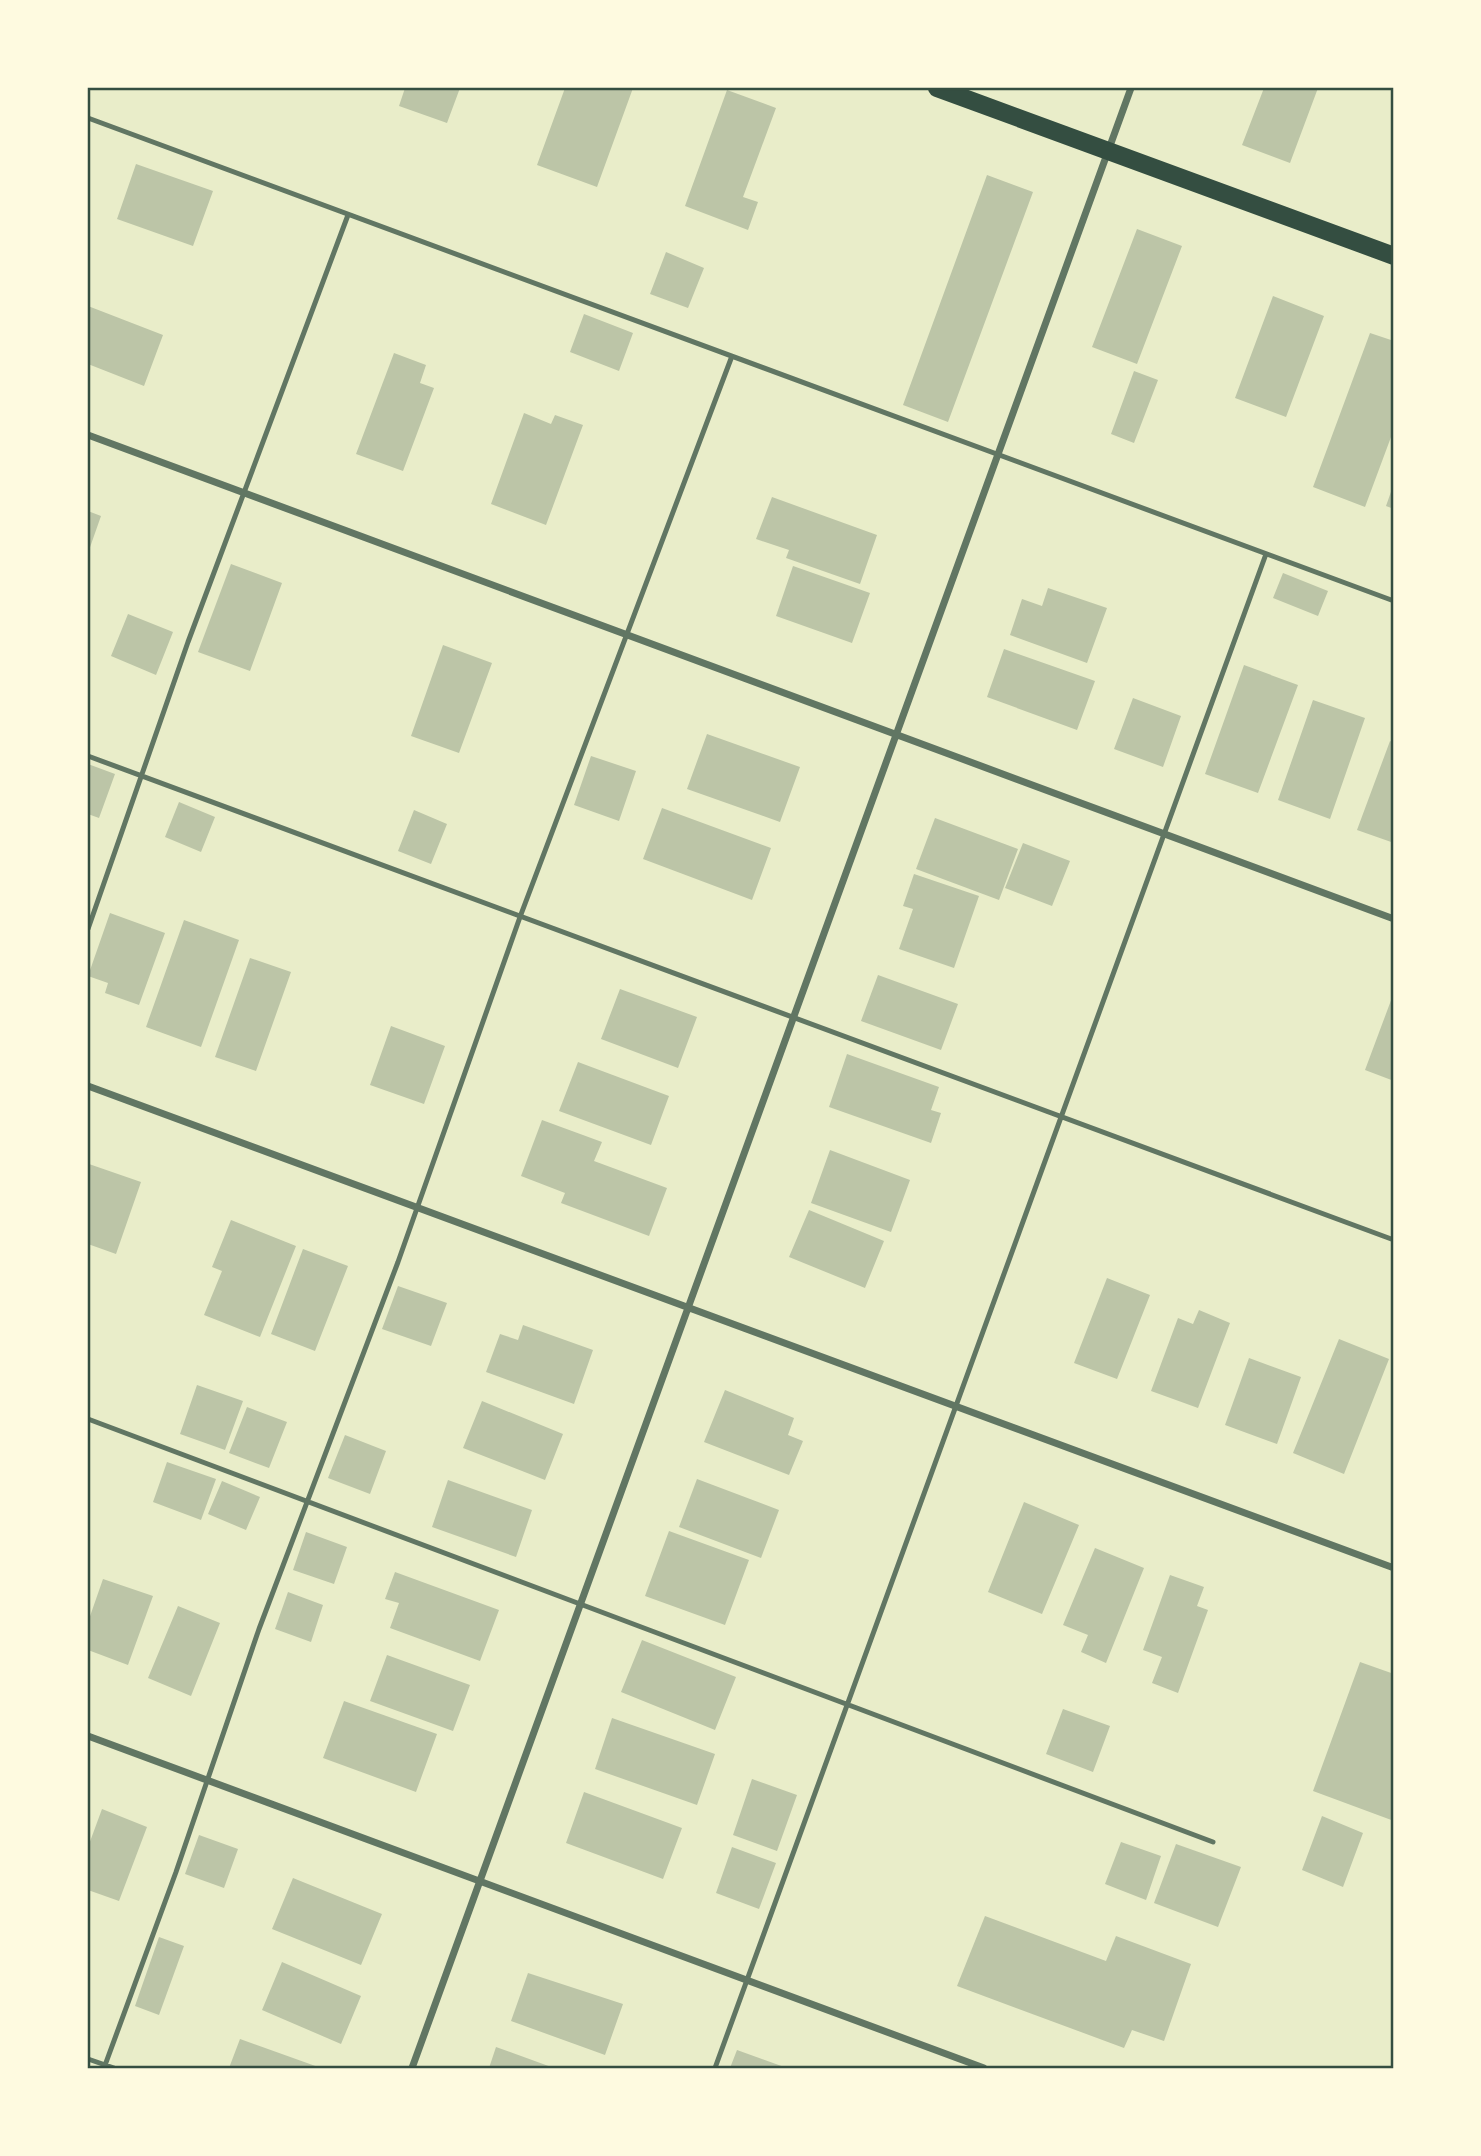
<svg xmlns="http://www.w3.org/2000/svg" width="1481" height="2156" viewBox="0 0 1481 2156" font-family="Lato,sans-serif">
	<style>
		.building { fill: #bcc5a7 }
		.lines { fill: none; stroke-linecap: round; stroke-linejoin: round }
		.service { stroke: #617663; stroke-width: 5 }
		.minor { stroke: #617663; stroke-width: 7 }
		.primary { stroke: #344e41; stroke-width: 18 }
		.neatline { fill: none; stroke: #344e41; stroke-width: 2.5 }
	</style>
	<rect width="100%" height="100%" fill="#e9edc9"/>
	<!-- building -->
	<path class="building" d="M405,88h55l-13,35 -48,-17z
		M565,88h68l-36,99 -60,-22z
		M1264,88h54l-28,75 -48,-18z
		M727,90l49,18 -33,89 15,5 -10,28 -63,-24z
		M136,164l77,27 -20,55 -76,-27z
		M987,175l46,17 -85,230 -45,-17z
		M1137,229l45,17 -45,118 -45,-17z
		M666,252l38,16 -16,40 -38,-14z
		M1273,296l51,20 -38,101 -51,-19z
		M88,306l75,29 -19,51 -56,-22z
		M584,314l49,19 -14,38 -49,-19z
		M1370,333l24,8v88l-29,78 -52,-20z
		M394,353l32,12 -6,18 14,5 -31,83 -47,-17z
		M1134,371l24,9 -24,63 -23,-9z
		M524,413l27,11 4,-9 28,10 -37,100 -55,-21z
		M1393,486h1v23l-8,-3z
		M772,497l105,38 -17,49 -74,-26 3,-8 -33,-11z
		M88,511l13,5 -13,37z
		M231,564l51,19 -32,88 -52,-19z
		M793,566l77,27 -18,50 -76,-27z
		M1283,573l45,18 -10,25 -45,-18z
		M1048,588l59,20 -20,55 -77,-28 12,-36 20,7z
		M128,614l45,18 -17,43 -45,-19z
		M443,645l49,18 -33,90 -48,-17z
		M1004,649l91,32 -18,49 -90,-33z
		M1244,665l54,20 -40,108 -53,-19z
		M1133,698l48,18 -18,51 -49,-18z
		M1313,700l52,18 -35,101 -52,-19z
		M707,734l93,33 -20,55 -93,-33z
		M1390,741l4,2v100l-37,-13z
		M591,756l45,15 -17,50 -45,-16z
		M88,764l27,10 -16,44 -11,-4z
		M179,802l36,15 -14,35 -36,-15z
		M662,808l109,40 -19,52 -109,-41z
		M414,810l33,14 -16,40 -33,-13z
		M935,818l83,31 -19,51 -83,-31z
		M1023,843l47,18 -18,45 -47,-18z
		M914,874l65,22 -25,72 -55,-19 14,-40 -10,-3z
		M110,913l55,20 -26,72 -34,-12 3,-10 -20,-7z
		M184,920l55,20 -38,107 -55,-20z
		M250,958l41,14 -35,99 -41,-14z
		M878,975l80,29 -17,46 -80,-29z
		M620,989l77,28 -19,51 -77,-29z
		M1393,995h1v86l-29,-11z
		M391,1026l54,20 -21,58 -54,-19z
		M847,1054l92,33 -8,23 10,3 -10,30 -102,-36z
		M578,1062l91,34 -18,49 -92,-34z
		M542,1120l60,22 -8,19 73,27 -18,48 -88,-33 4,-10 -44,-17z
		M830,1150l80,30 -19,52 -80,-29z
		M89,1164l52,18 -25,72 -28,-10z
		M809,1210l75,31 -19,47 -76,-31z
		M231,1220l65,26 -36,91 -56,-22 18,-44 -10,-4z
		M303,1249l45,17 -33,85 -44,-17z
		M1107,1278l43,17 -33,84 -43,-16z
		M398,1286l49,17 -16,43 -49,-17z
		M1199,1310l31,13 -32,85 -47,-17 27,-73 15,6z
		M523,1325l70,25 -19,54 -88,-32 14,-38 18,6z
		M1339,1339l50,20 -45,115 -51,-21z
		M1249,1358l52,19 -24,67 -52,-19z
		M197,1385l46,16 -18,49 -45,-16z
		M725,1390l69,28 -6,17 15,6 -14,34 -85,-33z
		M482,1401l81,33 -18,46 -82,-32z
		M247,1407l40,15 -18,46 -40,-15z
		M345,1435l41,16 -16,43 -42,-16z
		M167,1462l49,17 -15,41 -48,-18z
		M697,1479l82,31 -18,48 -82,-31z
		M448,1480l84,30 -16,47 -84,-30z
		M222,1481l38,16 -14,33 -38,-16z
		M1024,1502l55,23 -37,89 -54,-22z
		M669,1531l80,29 -24,65 -80,-29z
		M306,1532l41,15 -13,37 -41,-14z
		M1095,1548l49,20 -38,95 -25,-11 7,-17 -25,-10z
		M395,1572l104,38 -19,51 -90,-33 9,-25 -14,-4z
		M1170,1575l34,12 -7,19 11,4 -30,83 -26,-10 10,-26 -19,-7z
		M103,1579l50,17 -25,69 -40,-15v-28z
		M288,1592l35,13 -12,37 -36,-13z
		M178,1606l42,17 -29,73 -43,-18z
		M642,1640l94,37 -21,53 -94,-38z
		M387,1655l83,30 -17,46 -83,-30z
		M1360,1662l34,12v147l-81,-30z
		M344,1701l93,33 -21,58 -93,-34z
		M1063,1709l47,17 -17,46 -47,-18z
		M612,1718l103,36 -18,51 -102,-36z
		M752,1779l45,16 -20,56 -44,-16z
		M584,1792l98,36 -19,51 -97,-36z
		M102,1809l45,18 -28,74 -31,-11v-43z
		M1322,1816l41,17 -20,54 -41,-17z
		M199,1835l39,14 -14,39 -39,-14z
		M1121,1842l40,14 -15,44 -41,-16z
		M1176,1844l65,23 -23,60 -64,-24z
		M732,1847l44,16 -17,46 -43,-16z
		M293,1878l89,36 -21,51 -89,-36z
		M985,1916l121,45 10,-25 75,28 -27,77 -32,-11 -8,18 -167,-62z
		M159,1937l25,9 -25,69 -24,-9z
		M282,1962l79,34 -20,48 -79,-34z
		M528,1973l95,31 -18,51 -94,-34z
		M240,2039l81,29h-92z
		M496,2047l58,21h-65z
		M737,2050l50,18h-57z"/>
	<g class="lines">
		<!-- service -->
		<path class="service" d="M88,118l1306,483
			M88,756l1306,484
			M88,929l100,-287 160,-427
			M88,1419c374,144 751,279 1125,423
			M88,2059l26,9
			M104,2068l72,-196 83,-243 139,-367 122,-345 212,-561
			M715,2068l551,-1514"/>
		<!-- minor -->
		<path class="minor" d="M88,435l1306,484
			M88,1086l1306,482
			M88,1736l896,332
			M412,2068l719,-1980"/>
		<!-- primary -->
		<path class="primary" d="M937,88l457,168"/>
	</g>
	<!-- border -->
	<rect width="1481" height="2156" fill="none" stroke="#fefae0" stroke-width="178"/>
	<rect x="89" y="89" width="1303" height="1978" class="neatline"/>
</svg>
